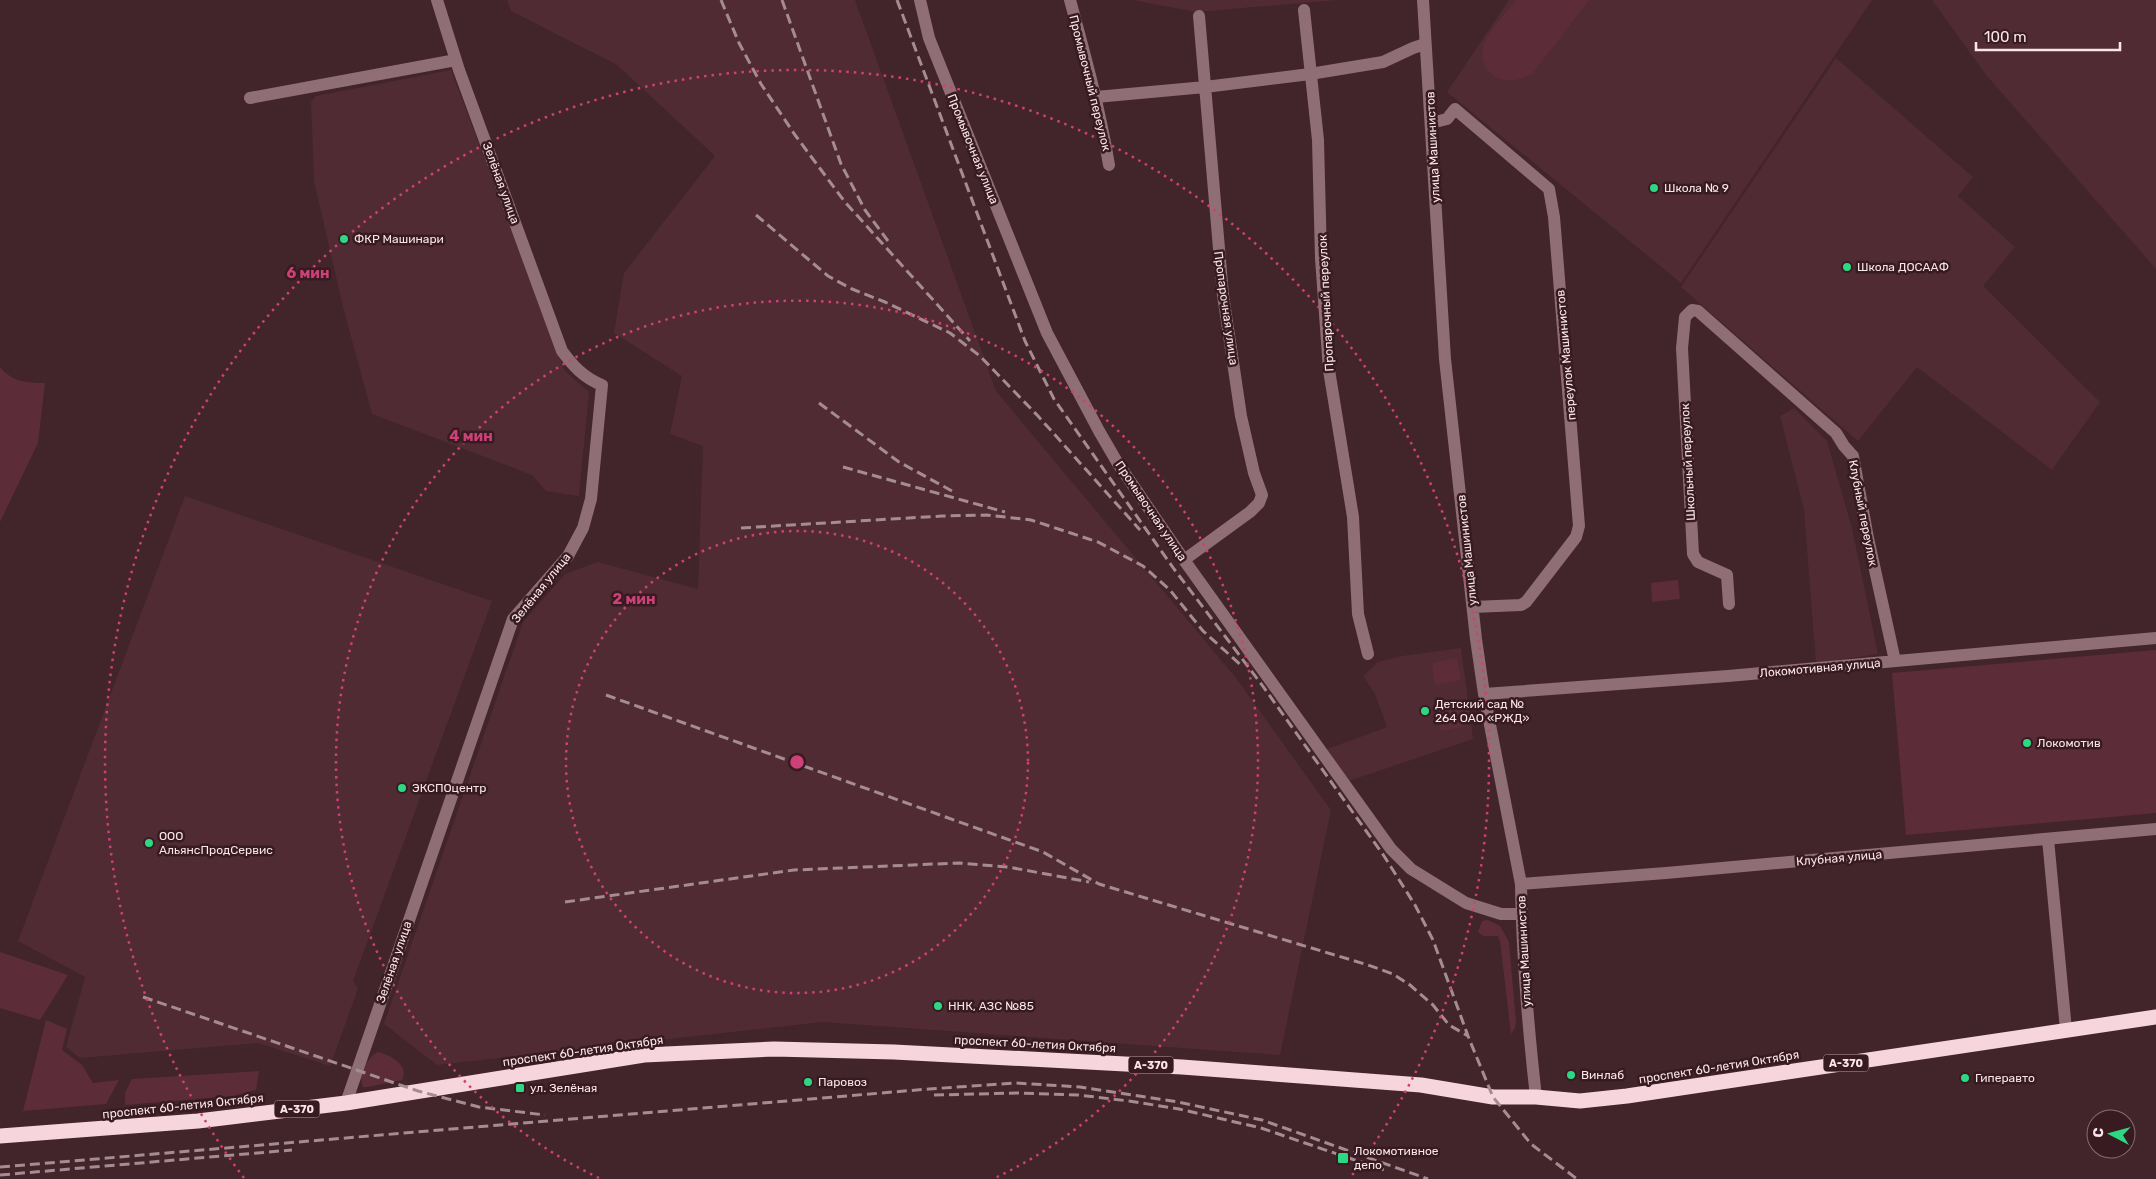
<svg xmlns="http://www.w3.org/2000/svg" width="2156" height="1179" viewBox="0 0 2156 1179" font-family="Rubik,sans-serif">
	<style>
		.built { fill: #502b34 }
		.green { fill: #5d2c39 }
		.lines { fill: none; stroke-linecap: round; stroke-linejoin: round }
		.minor { stroke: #8f6e75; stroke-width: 12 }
		.highway { stroke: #f7d5dc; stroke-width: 15 }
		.rail { stroke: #a58c92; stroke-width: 3; stroke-dasharray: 10 5; stroke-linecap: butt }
		.ring { fill: none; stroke: #cd4178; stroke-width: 2.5; stroke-dasharray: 2.5 5 }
		.poi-dot { fill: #2ed883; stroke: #371b21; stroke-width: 2 }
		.labels { text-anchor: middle; stroke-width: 5; stroke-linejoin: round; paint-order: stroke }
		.shield { fill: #371b21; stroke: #c0a9ae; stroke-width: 1 }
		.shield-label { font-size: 11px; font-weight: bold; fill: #fae6ea }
		.street-label { font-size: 12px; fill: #fae6ea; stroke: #371b21 }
		.poi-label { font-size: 12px; fill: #fae6ea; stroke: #371b21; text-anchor: start }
		.centre { fill: #cd4178; stroke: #371b21; stroke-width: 2.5 }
		.ring-label { font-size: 15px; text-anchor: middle; font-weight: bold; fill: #cd4178; stroke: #371b21; stroke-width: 5; stroke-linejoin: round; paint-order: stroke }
	</style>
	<rect width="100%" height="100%" fill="#42242b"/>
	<!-- built -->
	<path class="built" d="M507,0h348l141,391 240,287 95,132 -51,245 -458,-33 -385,43 -53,-41 139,-402 42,-48 33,-12 100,27 5,-143 -33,-12 12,-58 -68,-43 10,-60 91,-117 -98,-91 -106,-54z
		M1132,0h205l-141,12z
		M1509,0h363l-191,283 -234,-191z
		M1932,0h224v269l-170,-194z
		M1836,58l137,119 -15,19 57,51 -32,39 117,116 -48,68 -135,-103 -59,74 -177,-154z
		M451,70l113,300 25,22 -10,104 -33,-5 -14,-16 -160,-61 -29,-107 -29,-126 -3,-79 5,-6z
		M1794,408l33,33 25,87 26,126 -62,9 -12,-153 -24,-94z
		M185,496l307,105 -139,380 5,8 -28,77 -72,-23 -178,15 -14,-11 19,-70 -67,-36z
		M1461,648l12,91 -127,43 -21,-32 62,-23 -12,-33 -12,-18 15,-14 24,-6z"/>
	<!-- green -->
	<path class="green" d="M1516,0h73l-56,73c-23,15 -55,6 -50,-25 3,-15 24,-36 33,-48z
		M0,367c12,15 27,16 45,16l-7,60 -38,79z
		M1678,580l2,19 -28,3 -1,-19z
		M2156,650v163l-250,22 -14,-162z
		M1457,658l4,22 -26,5 -3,-22z
		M1462,704l4,22 -26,5 -4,-22z
		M1488,920l12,6 9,16 7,80 -1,6 -4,6 -11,-93 -2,-5h-15l-5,-4 4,-11z
		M0,952l68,23 -28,45 -40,-12z
		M46,1020l21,9 -5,21 20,15 11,18 26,-3 -13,24 -83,7z
		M378,1052c12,3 32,13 24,28l-34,7h-5c-6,-10 5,-31 15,-35z
		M259,1071l-3,19 -23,6 -108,9v-12l7,-14z"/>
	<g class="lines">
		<!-- minor -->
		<path class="minor" d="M920,0l9,38 118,295 52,98 18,31 67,98 207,289 20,20 55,34 35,11h20
			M1070,0c15,55 30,110 39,165
			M1423,0l22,359 31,280 8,55 37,190c1,71 7,142 15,213
			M1304,10l14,130 3,118 8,112 24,147 5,97 10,40
			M1096,97l109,-10 105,-13 73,-12 30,-14 12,-4
			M250,98l206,-38
			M1431,123l16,-4 8,-10 94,80 5,28 25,309 -3,11 -50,65 -5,3 -48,2
			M1184,560l66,-48 9,-9 3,-8 -8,-22 -13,-57 -18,-121 -24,-279
			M1729,604l-2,-29 -29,-13 -5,-8 -11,-206 3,-31 7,-7 6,1 138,122 8,13 9,10 15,82 27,123
			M1484,694l244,-18 428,-38
			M2048,839l18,191
			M1521,884l145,-11 490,-44
			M346,1103l167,-484 55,-63 15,-28 8,-29 11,-114c-18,-7 -29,-19 -40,-34l-103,-281 -22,-70"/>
		<!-- highway -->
		<path class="highway" d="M0,1136l198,-15 148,-18 298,-48 130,-6 120,3 288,15 239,18 72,12h43l44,4 47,-5 529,-79"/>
		<!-- rail -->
		<path class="rail" d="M721,0l18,43 22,41 34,51 50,67 125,139
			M782,0l59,164 24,46 23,31
			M897,0l128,341 29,58 120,170 88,116 122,171 31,49 18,35 35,96 25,61 38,47 46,35
			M756,215l72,61 24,13 33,13 65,31 30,23 58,60 102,114
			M819,403l80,59 53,29
			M843,467l162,45
			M741,528l201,-12 45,-1 44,5 67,22 45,24 27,24 33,41 39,35
			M606,695l437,157 56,32 269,81 25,9 17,11 23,20 16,20 19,11
			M565,902l229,-32 165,-7 49,4 81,15
			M143,997l275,94 61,16 66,8
			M934,1095l83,-2 61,2 51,6 50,8 82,19 123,42
			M0,1167l929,-78 87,-6 64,4 98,15 84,18 166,59
			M0,1175l292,-25"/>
	</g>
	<!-- distance rings -->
	<g class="ring">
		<circle cx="797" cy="762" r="231"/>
		<path d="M599 1178A461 461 0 1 1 995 1178"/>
		<path d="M244 1178A692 692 0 1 1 1350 1178"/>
	</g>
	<!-- markers -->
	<g class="poi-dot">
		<circle cx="1654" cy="188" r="5"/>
		<circle cx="344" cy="239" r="5"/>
		<circle cx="1847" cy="267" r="5"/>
		<circle cx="1425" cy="711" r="5"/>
		<circle cx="2027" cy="743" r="5"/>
		<circle cx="402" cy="788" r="5"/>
		<circle cx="149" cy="843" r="5"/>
		<circle cx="938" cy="1006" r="5"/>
		<circle cx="1571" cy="1075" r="5"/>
		<circle cx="1965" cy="1078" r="5"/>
		<circle cx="808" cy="1082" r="5"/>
		<rect x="515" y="1083" width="10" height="10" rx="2.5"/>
		<rect x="1337" y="1152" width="12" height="12" rx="2.5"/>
	</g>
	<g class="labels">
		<!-- shield labels -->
		<g class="shield">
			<rect x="1823.5" y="1054.5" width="45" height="17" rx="4"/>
			<rect x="1128.5" y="1056.5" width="45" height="17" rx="4"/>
			<rect x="274.5" y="1100.5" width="45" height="17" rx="4"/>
		</g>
		<g class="shield-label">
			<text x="1846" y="1067">А-370</text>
			<text x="1151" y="1069">А-370</text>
			<text x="297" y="1113">А-370</text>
		</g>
		<!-- street labels -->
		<g class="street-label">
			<text transform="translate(1090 83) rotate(76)" y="4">Промывочный переулок</text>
			<text transform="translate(1433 147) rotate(-93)" y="4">улица Машинистов</text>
			<text transform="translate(973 149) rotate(68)" y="4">Промывочная улица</text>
			<text transform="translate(501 183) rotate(70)" y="4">Зелёная улица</text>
			<text transform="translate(1326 303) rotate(-93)" y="4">Пропарочный переулок</text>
			<text transform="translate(1226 308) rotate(82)" y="4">Пропарочная улица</text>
			<text transform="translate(1566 355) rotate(-95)" y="4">переулок Машинистов</text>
			<text transform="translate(1688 462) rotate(-93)" y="4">Школьный переулок</text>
			<text transform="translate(1151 511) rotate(56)" y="4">Промывочная улица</text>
			<text transform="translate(1863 513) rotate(79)" y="4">Клубный переулок</text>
			<text transform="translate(1467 550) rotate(-96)" y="4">улица Машинистов</text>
			<text transform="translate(541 588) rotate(-51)" y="4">Зелёная улица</text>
			<text transform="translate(1820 668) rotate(-5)" y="4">Локомотивная улица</text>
			<text transform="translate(1839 858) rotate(-5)" y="4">Клубная улица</text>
			<text transform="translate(1524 951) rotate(-93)" y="4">улица Машинистов</text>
			<text transform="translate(394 962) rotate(-71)" y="4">Зелёная улица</text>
			<text transform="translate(1035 1044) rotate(3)" y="4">проспект 60-летия Октября</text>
			<text transform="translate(583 1051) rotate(-8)" y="4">проспект 60-летия Октября</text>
			<text transform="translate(1719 1067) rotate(-9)" y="4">проспект 60-летия Октября</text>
			<text transform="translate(183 1106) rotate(-6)" y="4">проспект 60-летия Октября</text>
		</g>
		<!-- poi labels -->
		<g class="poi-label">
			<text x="1664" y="192">Школа № 9</text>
			<text x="354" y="243">ФКР Машинари</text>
			<text x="1857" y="271">Школа ДОСААФ</text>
			<text x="1435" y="708">Детский сад №<tspan x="1435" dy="14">264 ОАО «РЖД»</tspan></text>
			<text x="2037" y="747">Локомотив</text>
			<text x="412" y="792">ЭКСПОцентр</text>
			<text x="159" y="840">ООО<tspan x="159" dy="14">АльянсПродСервис</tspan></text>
			<text x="948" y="1010">ННК, АЗС №85</text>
			<text x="1581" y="1079">Винлаб</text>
			<text x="1975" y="1082">Гиперавто</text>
			<text x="818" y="1086">Паровоз</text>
			<text x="530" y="1092">ул. Зелёная</text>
			<text x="1354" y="1155">Локомотивное<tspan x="1354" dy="14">депо</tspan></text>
		</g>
	</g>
	<circle cx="797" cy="762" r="8" class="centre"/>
	<g class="ring-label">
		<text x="308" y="278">6 мин</text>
		<text x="471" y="441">4 мин</text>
		<text x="634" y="604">2 мин</text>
	</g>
	<!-- north arrow -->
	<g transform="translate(2111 1134) rotate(276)"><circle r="24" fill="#371b21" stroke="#856c71"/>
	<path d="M0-4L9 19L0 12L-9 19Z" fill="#2ed883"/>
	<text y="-8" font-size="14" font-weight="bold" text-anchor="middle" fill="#fae6ea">С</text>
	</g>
	<!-- scale -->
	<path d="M1976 42v8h144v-8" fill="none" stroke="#fae6ea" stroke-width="2.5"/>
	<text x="1984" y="42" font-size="15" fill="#fae6ea" stroke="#371b21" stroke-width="4" paint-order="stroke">100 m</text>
</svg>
